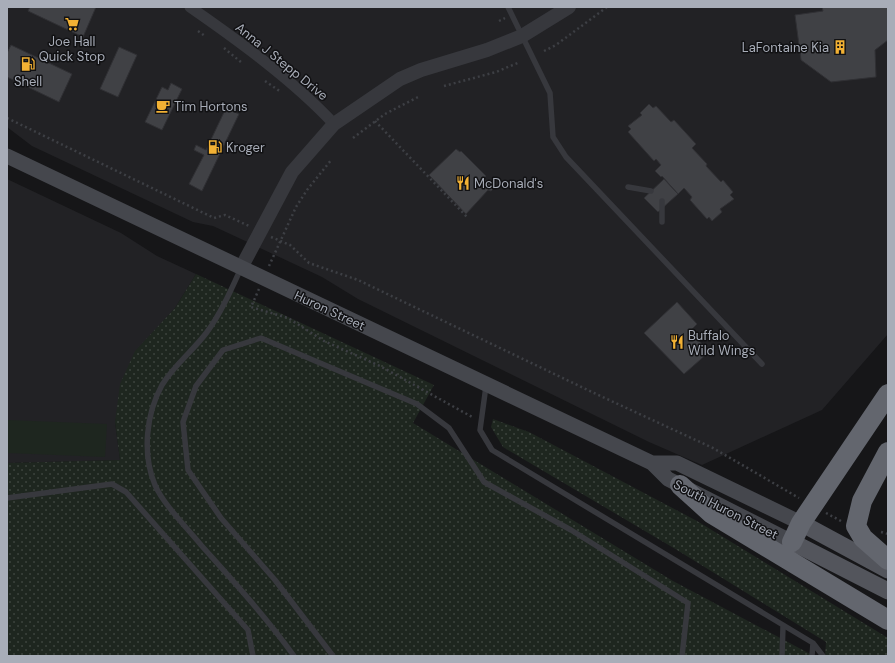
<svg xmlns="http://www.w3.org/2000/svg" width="895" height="663" viewBox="0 0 895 663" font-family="'DM Sans',sans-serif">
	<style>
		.built { fill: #222225 }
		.green { fill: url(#green-dots) }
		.pitch { fill: #1e261f }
		.building { fill: #404145; stroke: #303034 }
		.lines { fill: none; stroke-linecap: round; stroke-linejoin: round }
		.path { stroke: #3d3f44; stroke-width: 2.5; stroke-dasharray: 2 3; stroke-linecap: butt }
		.service { stroke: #37383d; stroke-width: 5.5 }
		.minor { stroke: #37383d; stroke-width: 11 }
		.tertiary { stroke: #37383d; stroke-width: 14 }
		.secondary { stroke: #45474d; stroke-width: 15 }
		.primary { stroke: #53555c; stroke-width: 17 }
		.motorway { stroke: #63666e; stroke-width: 20 }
		.labels { text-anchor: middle; stroke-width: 3; stroke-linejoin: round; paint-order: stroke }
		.poi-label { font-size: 13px; fill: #a8adb8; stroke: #111113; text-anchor: start }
		.street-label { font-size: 13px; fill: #a8adb8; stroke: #111113 }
	</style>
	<defs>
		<pattern id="green-dots" width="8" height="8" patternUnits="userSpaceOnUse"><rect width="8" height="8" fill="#1e261f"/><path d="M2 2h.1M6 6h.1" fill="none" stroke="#3c433d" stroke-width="1.8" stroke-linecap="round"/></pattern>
	</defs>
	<rect width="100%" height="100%" fill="#161618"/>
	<!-- built -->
	<path class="built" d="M7,7h881v327l-66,76 -120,55 -53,-23 -291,-143 -36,-22 -109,-51 -20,-4 -161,-76 -25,-19z
		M7,179l114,54 36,23 39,18 -21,34 -39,43 -21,71 5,38 -113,3z"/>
	<!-- green -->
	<path class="green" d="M196,274l238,111 -21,38 260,158 141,75h-807v-193l113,-3 -5,-38 5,-38 15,-33 40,-43z
		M493,419l36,13 168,89 191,117v18h-63l1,-14 -149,-92 -174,-103 -12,-20z"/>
	<!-- pitch -->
	<path class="pitch" d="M7,420l100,4 -2,33 -98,-4z"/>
	<!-- building -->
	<path class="building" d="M30,7h66l-13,30 -55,-26z
		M822,7h66v33l-13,10 1,27 -45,5 -30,-22 -6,-45 28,-4z
		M11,45l61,29 -13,28 -52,-25v-24z
		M119,47l18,8 -19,42 -18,-8z
		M171,83l11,6 -20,41 -17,-8 17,-35 6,3z
		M649,104l4,4 3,-2 15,16 3,-2 22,24 -4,4 15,16 -1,2 15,16 2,-2 10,12 -3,3 4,4 -14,10 2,3 -10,9 -3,-4 -2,2 -17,-19 2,-3 -8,-9 -6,6 -16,-18 -1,1 -6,-6 6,-6 -5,-6 -2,2 -26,-29 3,-3 -3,-3 14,-11 -2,-2z
		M226,108l13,6 -37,77 -13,-7 15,-29 -10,-5 2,-5 10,5z
		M456,149l4,3 1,-1 25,25 -2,2 10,10 -3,3 -3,-1 -22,24 -37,-39z
		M664,179l14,15 -20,18 -14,-14z
		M677,302l20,22 -7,7 19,21 -25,22 -40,-41z"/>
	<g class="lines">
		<!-- path -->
		<path class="path" d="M499,21l6,-3
			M198,31l7,5
			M224,48l18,15
			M544,51l12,-6 51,-38
			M265,81l16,11
			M444,86l52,-14 24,-10
			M7,118l207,100 11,-3 24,11
			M375,121l93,97
			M353,138l32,-24 35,-18
			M271,237l19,8 19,18 49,17 236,113 119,55 86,50
			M269,266l27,-59 11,-17 25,-31
			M259,289l-8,18 37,11 36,23 56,25 94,52
			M826,513l15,8
			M881,532l7,2"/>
		<!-- service -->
		<path class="service" d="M508,7l42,86 3,44 13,20 196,207
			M628,187l23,4
			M662,222v-21
			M241,268c-10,22 -20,45 -34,64 -14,19 -33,33 -45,53 -16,29 -20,69 -7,100 8,19 33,44 46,60 32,36 65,72 93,111
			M486,386l-6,44 12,20 321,193 10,13
			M7,498l105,-14 14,8 122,138 5,26
			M333,656l-58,-76 -54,-62 -33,-48 -5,-48 13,-36 27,-36 38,-12 156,66 32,24 35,54 87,48 117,73 -6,53
			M782,656l1,-29
			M812,656l1,-13"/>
		<!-- minor -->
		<path class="minor" d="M190,7c49,34 104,74 144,117"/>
		<!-- tertiary -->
		<path class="tertiary" d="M241,268l51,-96 42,-48 66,-45 21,-9 66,-20 35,-14 47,-29"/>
		<!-- secondary -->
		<path class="secondary" d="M7,156l645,307 16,16 124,63
			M652,463h25l124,60"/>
		<!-- primary -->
		<path class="primary" d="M801,523l87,47
			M792,542l96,49"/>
		<!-- motorway -->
		<path class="motorway" d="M888,452l-26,49 -6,25 7,12 25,22
			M680,485l32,29 176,106
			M792,542l9,-19 87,-129"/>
	</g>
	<!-- icons -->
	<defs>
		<symbol id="supermarket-bare" viewBox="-9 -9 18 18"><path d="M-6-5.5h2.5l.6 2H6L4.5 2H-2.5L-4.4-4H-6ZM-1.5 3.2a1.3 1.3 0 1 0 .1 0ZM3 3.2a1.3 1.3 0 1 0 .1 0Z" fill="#f2b134" stroke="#111113" stroke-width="2.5" paint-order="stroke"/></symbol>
		<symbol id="building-bare" viewBox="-9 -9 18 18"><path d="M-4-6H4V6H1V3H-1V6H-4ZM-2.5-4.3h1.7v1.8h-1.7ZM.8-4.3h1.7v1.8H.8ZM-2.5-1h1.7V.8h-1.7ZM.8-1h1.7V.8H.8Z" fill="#f2b134" stroke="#111113" stroke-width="2.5" paint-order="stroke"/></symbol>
		<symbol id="fuel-bare" viewBox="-9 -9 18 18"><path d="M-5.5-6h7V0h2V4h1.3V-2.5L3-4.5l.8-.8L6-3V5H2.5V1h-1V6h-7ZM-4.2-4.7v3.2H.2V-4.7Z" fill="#f2b134" stroke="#111113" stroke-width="2.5" paint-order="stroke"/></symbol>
		<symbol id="cafe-bare" viewBox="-9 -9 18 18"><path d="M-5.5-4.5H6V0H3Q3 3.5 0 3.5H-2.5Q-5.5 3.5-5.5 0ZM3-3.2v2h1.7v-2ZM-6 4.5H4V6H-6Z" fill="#f2b134" stroke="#111113" stroke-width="2.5" paint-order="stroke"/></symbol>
		<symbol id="restaurant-bare" viewBox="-9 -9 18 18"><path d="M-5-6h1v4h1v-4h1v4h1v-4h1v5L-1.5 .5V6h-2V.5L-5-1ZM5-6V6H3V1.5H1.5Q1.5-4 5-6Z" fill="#f2b134" stroke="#111113" stroke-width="2.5" paint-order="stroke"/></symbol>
	</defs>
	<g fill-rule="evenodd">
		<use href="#supermarket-bare" x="62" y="14" width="20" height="20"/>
		<use href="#building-bare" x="830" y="37" width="20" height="20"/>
		<use href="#fuel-bare" x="18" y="54" width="20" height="20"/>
		<use href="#cafe-bare" x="153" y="96" width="20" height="20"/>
		<use href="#fuel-bare" x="205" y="137" width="20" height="20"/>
		<use href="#restaurant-bare" x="453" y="173" width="20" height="20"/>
		<use href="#restaurant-bare" x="667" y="332" width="20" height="20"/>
	</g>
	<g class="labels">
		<!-- poi labels -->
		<g class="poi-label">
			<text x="72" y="46" text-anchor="middle">Joe Hall<tspan x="72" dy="15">Quick Stop</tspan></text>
			<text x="829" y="52" text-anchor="end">LaFontaine Kia</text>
			<text x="28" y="86" text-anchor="middle">Shell</text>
			<text x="174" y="111">Tim Hortons</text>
			<text x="226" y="152">Kroger</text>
			<text x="474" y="188">McDonald's</text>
			<text x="688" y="340">Buffalo<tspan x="688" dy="15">Wild Wings</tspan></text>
		</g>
		<!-- street labels -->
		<g class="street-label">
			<text transform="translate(282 61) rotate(39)" y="5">Anna J Stepp Drive</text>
			<text transform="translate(330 310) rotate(25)" y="5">Huron Street</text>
			<text transform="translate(726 509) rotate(27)" y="5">South Huron Street</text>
		</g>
	</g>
	<!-- border -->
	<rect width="895" height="663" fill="none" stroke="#a8adb8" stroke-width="16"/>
</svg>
